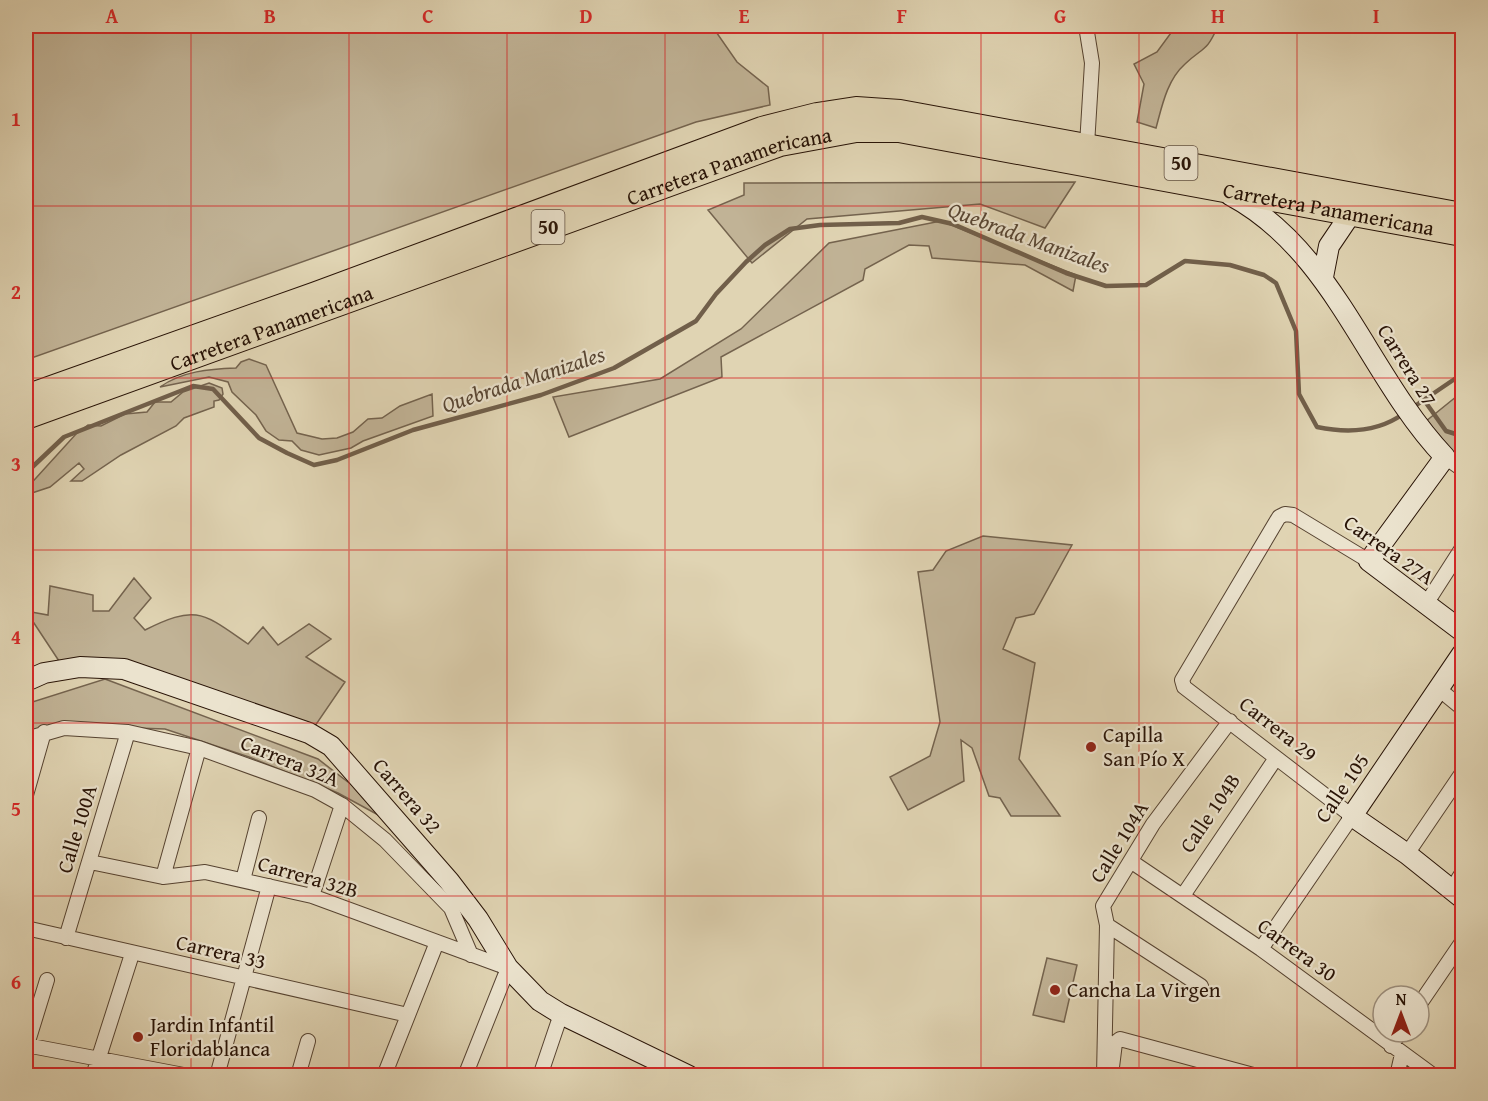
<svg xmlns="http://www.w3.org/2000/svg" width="1488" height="1101" viewBox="0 0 1488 1101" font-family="'Gentium Book Plus',serif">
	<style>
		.green { fill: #c1b396; stroke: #74634e; stroke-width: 1.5 }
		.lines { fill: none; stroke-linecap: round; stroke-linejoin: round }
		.stream { stroke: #715f4a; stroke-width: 4.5 }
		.street-casing { stroke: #564331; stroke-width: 16 }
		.secondary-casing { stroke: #281306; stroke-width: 22 }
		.highway-casing { stroke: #281306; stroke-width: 26 }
		.street { stroke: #ebe3ce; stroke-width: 14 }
		.secondary { stroke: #ebe3ce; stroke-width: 20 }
		.highway { stroke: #e0d4b3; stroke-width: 24 }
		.grid { fill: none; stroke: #d62828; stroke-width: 1.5; stroke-opacity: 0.55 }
		.poi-dot { fill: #8f2418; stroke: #ebe3ce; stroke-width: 2 }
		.labels { text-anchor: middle; stroke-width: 4.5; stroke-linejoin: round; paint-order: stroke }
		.shield { fill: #ebe3ce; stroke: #625142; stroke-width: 1.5 }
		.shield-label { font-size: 20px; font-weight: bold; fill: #281306 }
		.street-label { font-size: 21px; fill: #281306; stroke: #ebe3ce }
		.poi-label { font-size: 21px; fill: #281306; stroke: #ebe3ce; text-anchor: start }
		.water-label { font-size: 22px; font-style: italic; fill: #584634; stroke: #ebe3ce }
		.neatline { fill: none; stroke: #d62828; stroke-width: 2 }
		.grid-label { font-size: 20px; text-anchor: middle; font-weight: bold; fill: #d62828 }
	</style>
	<rect width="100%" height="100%" fill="#e0d4b3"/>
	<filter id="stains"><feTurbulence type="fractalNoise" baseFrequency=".00333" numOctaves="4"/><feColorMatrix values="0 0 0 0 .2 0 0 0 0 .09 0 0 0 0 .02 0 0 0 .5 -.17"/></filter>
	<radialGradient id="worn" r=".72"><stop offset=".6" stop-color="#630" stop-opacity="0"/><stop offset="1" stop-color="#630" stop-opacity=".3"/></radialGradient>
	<!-- green -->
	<path class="green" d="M26,26h686l25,36 31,25 2,18 -74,17 -670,238z
		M1176,26h42c-12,27 -14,20 -33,38 -18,16 -23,42 -29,64l-19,-6 7,-38 -10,-20 23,-12z
		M1075,182l-30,46 -65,-24 -173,15 -55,44 -44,-53 36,-15v-12z
		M941,221l135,54 -3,16 -48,-26 -93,-7 -3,-12 -20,-1 -44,24 -2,11 -142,77 1,20 -153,60 -16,-40 107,-18 81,-50 88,-86z
		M249,359l17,6 31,68 25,6 15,-1 16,-6 15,-13 14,-1 18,-12 32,-12 1,22 -70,25 -12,7 -32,7 -18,-5 -9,-9 -13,-1 -13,-9 -10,-16 -24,-23 -4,-10 -19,-5 -49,10c22,-16 50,-18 76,-19l5,-6z
		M209,383l13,5 1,6 -4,6 -5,1v6l-30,11 -8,8 -55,29 -39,26h-11l13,-12 -5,-6 -29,24 -24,8v-6l50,-55 12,-9 13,1 24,-12 22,-2 8,-10h16l12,-10z
		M1462,392v68l-42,-34z
		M983,536l89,9 -38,69 -18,4 -13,31 32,14 -16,96 41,57h-49l-11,-18 -11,-2 -17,-48 -11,-8 3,41 -56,29 -18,-33 40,-21 10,-34 -22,-150 15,-2 13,-19z
		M134,578l17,20 -17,20 11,12c52,-26 58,-17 103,14l15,-17 15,18 31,-21 22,15 -25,18 39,25 -30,44 -256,-65 -33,-50 22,4 2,-29 43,9v16h16z
		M105,679l213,80 39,30 25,28 -44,-24 -89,-36 -84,-28 -116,-4 -23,10v-31z
		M1047,958l30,7 -13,57 -31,-7z"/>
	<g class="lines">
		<!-- stream -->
		<path class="stream" d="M1424,400l22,31 16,5
			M1412,408l50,-34
			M26,473l38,-36 129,-51 20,3 46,49 28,15 27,12 23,-5 76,-30 128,-35 73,-27 82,-47 20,-27 30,-32 19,-17 25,-16 30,-4 79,-2 23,-6 31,7 113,49 40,13 40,-1 39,-24 45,4 34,10 12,8 20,48 3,63 18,33c29,6 61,5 86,-13"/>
		<defs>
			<path id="street" d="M1086,26l6,37 -5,82
				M1445,457l17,12
				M1426,604l36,-56
				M1440,690l22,18
				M26,739l38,-11 64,4 71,16 116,42 27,15 43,35 66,68 20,47
				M26,795l18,-63
				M1407,854l55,-81
				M90,862l73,15 42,-5 107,24 196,72 -43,108
				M1132,862l129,87 173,127
				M163,877l36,-129
				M243,880l16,-62
				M1452,889l10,-16
				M1184,894l92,-136
				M312,896l30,-91
				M1107,925l94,61
				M26,928l382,87
				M66,938l62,-206
				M1261,949l91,-133 -168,-129 -2,-7 97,-163 6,-3 8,1 76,46
				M1419,1005l43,-63
				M26,1045l163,31
				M1391,1046l9,-14
				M26,1048l21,-68
				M1112,1067l3,-24 5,-4 137,37
				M93,1076l39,-122
				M217,1076l52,-190
				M298,1076l10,-35
				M384,1076l53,-134
				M540,1076l21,-62
				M1104,1076l3,-151 -4,-19 50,-82 77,-103
				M1397,1076l5,-22"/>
			<path id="secondary" d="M1230,195c105,56 137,180 215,262l-76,104 93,70
				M1323,277l6,-31 23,-34
				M1462,654l-110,162 55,38 55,44
				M26,681l18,-8 36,-6 44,2 185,64 22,13 118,135 29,38 30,49 32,33 21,13 128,62"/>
			<g id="highway">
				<path d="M26,397l290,-103 446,-165 55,-14 39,-6 44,3 562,103"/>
				<path id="s1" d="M26,417l754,-273 76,-14h43l563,104"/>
			</g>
		</defs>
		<!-- street casing -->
		<use href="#street" class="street-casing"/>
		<!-- secondary casing -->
		<use href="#secondary" class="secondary-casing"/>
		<!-- highway casing -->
		<use href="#highway" class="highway-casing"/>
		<!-- street -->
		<use href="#street" class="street"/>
		<!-- secondary -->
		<use href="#secondary" class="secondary"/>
		<!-- highway -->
		<use href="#highway" class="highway"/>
	</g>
	<!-- grid -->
	<path class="grid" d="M191,26v1050M349,26v1050M507,26v1050M665,26v1050M823,26v1050M981,26v1050M1139,26v1050M1297,26v1050M26,206h1436M26,378h1436M26,550h1436M26,723h1436M26,896h1436"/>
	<!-- markers -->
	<g class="poi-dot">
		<circle cx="1091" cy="747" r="6"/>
		<circle cx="1055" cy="990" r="6"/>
		<circle cx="138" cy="1037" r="6"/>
	</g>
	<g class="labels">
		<!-- shield labels -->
		<g class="shield">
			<rect x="1164.5" y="146" width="33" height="34" rx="4.5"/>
			<rect x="531.5" y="210" width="33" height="34" rx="4.5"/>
		</g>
		<g class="shield-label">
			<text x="1181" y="170">50</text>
			<text x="548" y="234">50</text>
		</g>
		<!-- street labels -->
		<g class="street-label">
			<text dy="7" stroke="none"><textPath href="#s1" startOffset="747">Carretera Panamericana</textPath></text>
			<text dy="7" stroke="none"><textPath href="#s1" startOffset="1359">Carretera Panamericana</textPath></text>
			<text dy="7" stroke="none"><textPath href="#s1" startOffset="261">Carretera Panamericana</textPath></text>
			<text transform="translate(1407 365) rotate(58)" y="7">Carrera 27</text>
			<text transform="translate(1389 550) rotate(35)" y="7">Carrera 27A</text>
			<text transform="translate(1278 729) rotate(38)" y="7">Carrera 29</text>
			<text transform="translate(290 761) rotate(22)" y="7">Carrera 32A</text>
			<text transform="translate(1342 788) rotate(-56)" y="7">Calle 105</text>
			<text transform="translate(407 796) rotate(49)" y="7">Carrera 32</text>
			<text transform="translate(1210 813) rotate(-56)" y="7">Calle 104B</text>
			<text transform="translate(77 829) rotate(-73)" y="7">Calle 100A</text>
			<text transform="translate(1119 842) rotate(-58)" y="7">Calle 104A</text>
			<text transform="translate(308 877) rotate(16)" y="7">Carrera 32B</text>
			<text transform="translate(1297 950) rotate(36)" y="7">Carrera 30</text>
			<text transform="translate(221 952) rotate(13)" y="7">Carrera 33</text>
		</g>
		<!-- poi labels -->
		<g class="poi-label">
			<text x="1103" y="742">Capilla<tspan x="1103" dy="24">San Pío X</tspan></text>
			<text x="1067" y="997">Cancha La Virgen</text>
			<text x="150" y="1032">Jardin Infantil<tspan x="150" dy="24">Floridablanca</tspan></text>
		</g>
		<!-- water labels -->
		<g class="water-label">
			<text transform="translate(1029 237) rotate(20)" y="8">Quebrada Manizales</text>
			<text transform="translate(523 379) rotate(-18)" y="8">Quebrada Manizales</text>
		</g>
	</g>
	<!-- margin -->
	<rect width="1488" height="1101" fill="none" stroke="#e0d4b3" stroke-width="66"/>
	<!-- north arrow -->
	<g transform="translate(1401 1014)"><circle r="28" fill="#ebe3ce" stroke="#9d907e" stroke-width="1.5"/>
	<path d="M0-4.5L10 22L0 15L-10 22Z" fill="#8f2418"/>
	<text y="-9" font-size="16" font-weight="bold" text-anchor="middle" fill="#281306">N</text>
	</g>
	<rect x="33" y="33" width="1422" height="1035" class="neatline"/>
	<g class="grid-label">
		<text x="112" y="23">A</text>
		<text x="270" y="23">B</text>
		<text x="428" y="23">C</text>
		<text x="586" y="23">D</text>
		<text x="744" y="23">E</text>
		<text x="902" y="23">F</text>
		<text x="1060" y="23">G</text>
		<text x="1218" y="23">H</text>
		<text x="1376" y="23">I</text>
		<text x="16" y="126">1</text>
		<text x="16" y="299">2</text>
		<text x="16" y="471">3</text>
		<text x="16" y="644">4</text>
		<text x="16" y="816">5</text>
		<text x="16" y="989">6</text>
	</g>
	<rect width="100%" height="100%" filter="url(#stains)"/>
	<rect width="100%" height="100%" fill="url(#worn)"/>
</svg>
